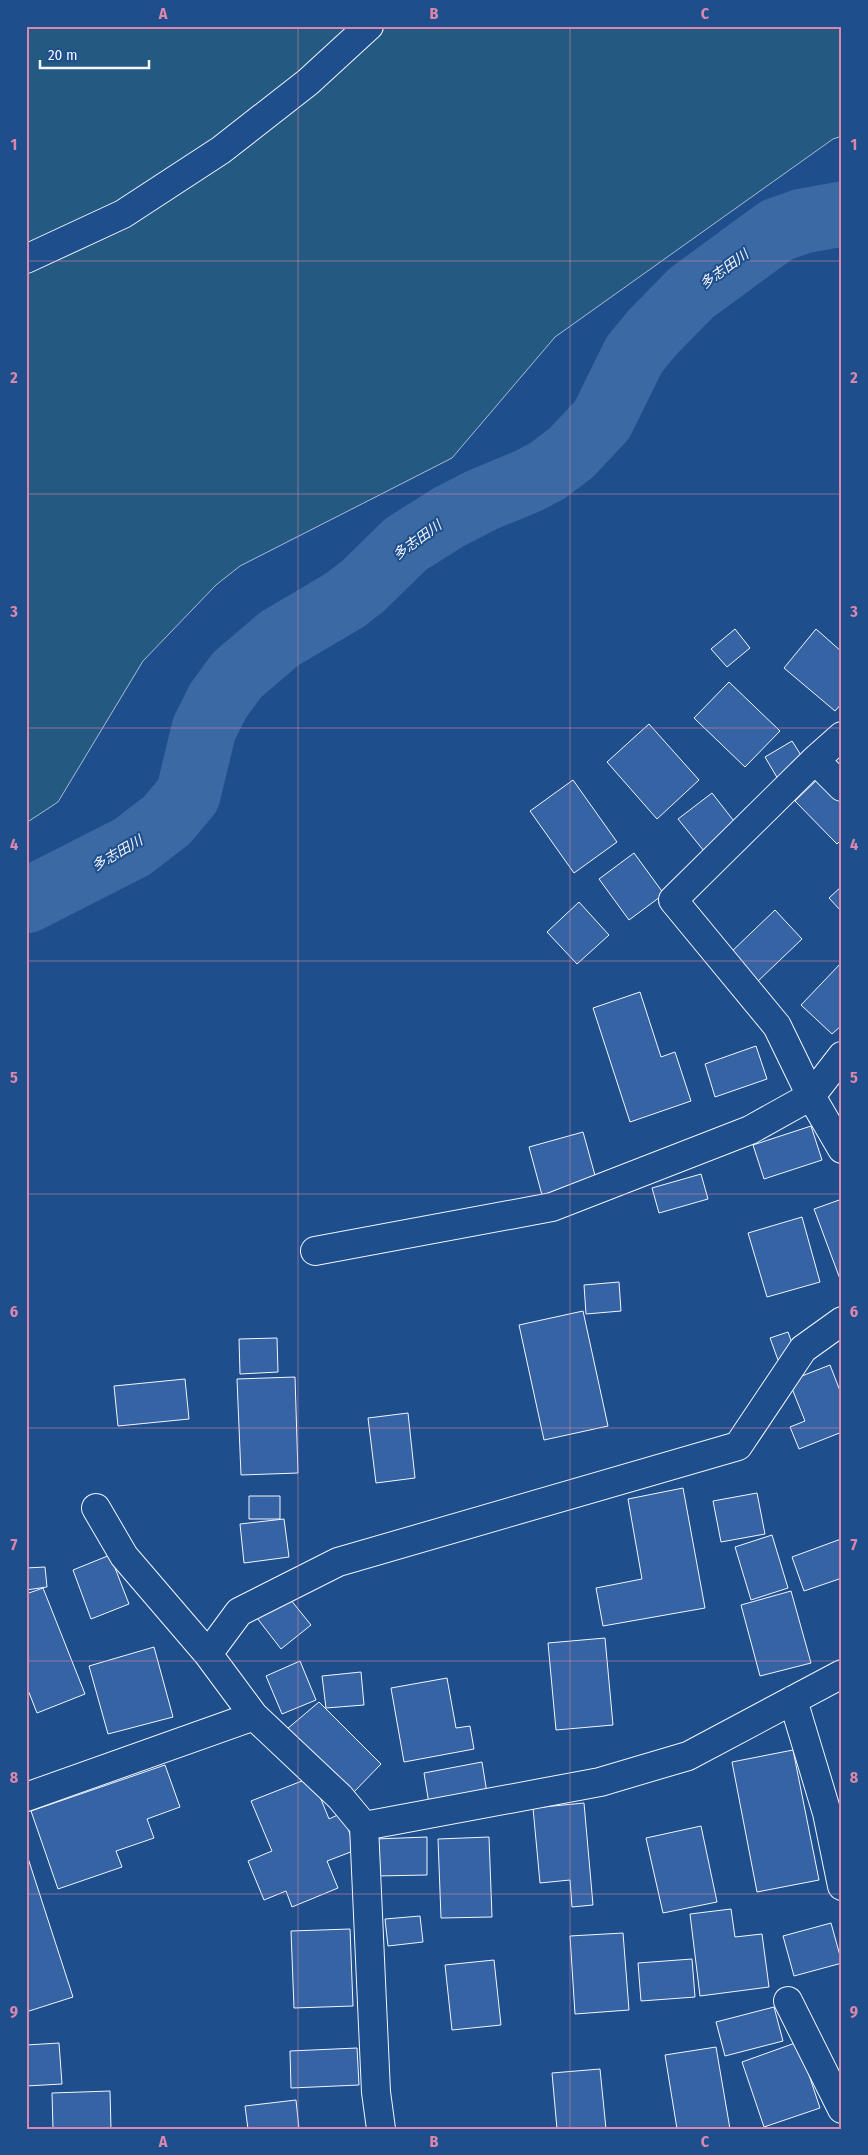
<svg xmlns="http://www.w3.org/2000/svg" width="868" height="2155" viewBox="0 0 868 2155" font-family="'Fira Sans Condensed','Noto Sans JP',sans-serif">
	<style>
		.green { fill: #245a82; stroke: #a8bbd7 }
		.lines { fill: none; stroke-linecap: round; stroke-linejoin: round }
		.river { stroke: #3b69a3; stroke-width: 65 }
		.building { fill: #3563a3; stroke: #f2f6ff }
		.street-casing { stroke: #f2f6ff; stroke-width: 30 }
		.street { stroke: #1f4e8c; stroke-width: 28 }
		.grid { fill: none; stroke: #da87ad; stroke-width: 1; stroke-opacity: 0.55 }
		.labels { text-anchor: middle; stroke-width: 4; stroke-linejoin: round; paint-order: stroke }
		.water-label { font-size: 14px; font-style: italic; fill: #f2f6ff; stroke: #1f4e8c }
		.neatline { fill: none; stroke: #da87ad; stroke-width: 2 }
		.grid-label { font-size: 16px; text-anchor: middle; font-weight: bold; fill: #da87ad }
	</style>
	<rect width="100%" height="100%" fill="#1f4e8c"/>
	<!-- green -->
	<path class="green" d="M26,26h816v110l-9,3 -278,198 -103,121 -212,108 -24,19 -73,76 -85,141 -32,21z"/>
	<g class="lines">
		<!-- river -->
		<path class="river" d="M26,901l106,-54 35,-27 21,-25 16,-66 14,-28 19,-26 42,-36 66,-39 18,-14 43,-42 43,-27 33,-17 46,-19 19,-10 24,-18 31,-33 32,-65 18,-22 39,-40 86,-63 26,-9 39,-7"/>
	</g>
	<!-- building -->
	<path class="building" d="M735,629l15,19 -23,19 -16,-18z
		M816,629l26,23v51l-7,8 -51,-43z
		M729,682l51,49 -35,36 -51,-49z
		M649,724l50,56 -42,39 -50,-57z
		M792,741l14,22 -28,16 -13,-22z
		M823,774l19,20v45l-5,5 -42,-43z
		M573,780l44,62 -43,31 -44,-62z
		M712,793l25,32 -33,26 -26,-32z
		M634,853l30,41 -35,26 -30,-41z
		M842,886v26l-13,-14z
		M579,902l30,33 -32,29 -30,-32z
		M775,910l27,29 -46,44 -27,-29z
		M842,962v63l-10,9 -31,-29z
		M640,992l21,65 14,-5 16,49 -61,21 -37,-114z
		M756,1046l11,33 -52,18 -10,-33z
		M811,1126l11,34 -58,19 -11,-34z
		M583,1132l13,47 -54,16 -13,-48z
		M701,1174l7,25 -49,14 -7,-25z
		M842,1199v80h-2l-26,-70z
		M802,1217l18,65 -53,15 -19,-64z
		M619,1282l2,29 -35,3 -2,-29z
		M583,1311l25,115 -64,14 -25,-115z
		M788,1332l8,22 -18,6 -8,-22z
		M277,1338l1,34 -38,2 -1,-35z
		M830,1365l12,31v36l-43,17 -9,-22 15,-6 -16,-40z
		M295,1377l3,96 -57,2 -4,-96z
		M185,1379l4,40 -71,7 -4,-40z
		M408,1413l7,65 -39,5 -8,-65z
		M683,1488l22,120 -102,18 -7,-38 46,-9 -14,-80z
		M757,1493l8,41 -44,8 -8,-41z
		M249,1496h31v23h-31z
		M284,1519l5,38 -45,6 -4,-39z
		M772,1535l16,53 -37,12 -16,-53z
		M841,1539l1,39 -38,13 -12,-34z
		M110,1555l19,49 -38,15 -18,-49z
		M45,1567l2,20 -21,3v-22z
		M43,1588l42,106 -48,19 -11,-28v-91z
		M791,1591l20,72 -51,13 -19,-71z
		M286,1594l25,31 -30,24 -24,-31z
		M605,1638l8,87 -57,5 -8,-87z
		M154,1647l19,70 -65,17 -19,-68z
		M300,1661l16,39 -34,14 -16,-38z
		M361,1672l3,33 -38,3 -4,-32z
		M447,1678l9,50 14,-2 4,23 -70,13 -13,-74z
		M319,1702l62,62 -30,31 -64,-66z
		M793,1750l26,130 -62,12 -25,-130z
		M482,1762l5,31 -58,11 -5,-31z
		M165,1765l15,42 -33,12 7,19 -38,13 6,16 -64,22 -27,-78z
		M312,1777l17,42 13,-6 14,37 -29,11 11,27 -46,19 -6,-16 -22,9 -16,-39 24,-10 -21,-50z
		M584,1803l9,102 -21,2 -2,-27 -30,3 -7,-75z
		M701,1826l16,76 -54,11 -17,-75z
		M427,1837v38l-51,1 -1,-37z
		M489,1837l3,80 -51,1 -3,-79z
		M26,1852l47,145 -47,15z
		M731,1909l4,28 27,-3 7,53 -69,9 -10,-82z
		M420,1916l3,26 -35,4 -3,-27z
		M831,1923l11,40 -48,13 -11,-40z
		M350,1929l3,77 -59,2 -3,-77z
		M623,1933l6,77 -54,4 -5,-78z
		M692,1959l3,38 -54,4 -3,-38z
		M494,1960l7,65 -49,5 -7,-65z
		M774,2007l9,34 -58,15 -9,-34z
		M798,2042l22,66 -56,19 -22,-65z
		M59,2043l3,41 -36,2v-41z
		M716,2047l14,82h-53l-12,-74z
		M357,2048l2,37 -68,3 -1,-37z
		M600,2069l6,60h-49l-5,-56z
		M110,2091l1,38h-58l-1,-36z
		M296,2100l3,29h-51l-3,-23z"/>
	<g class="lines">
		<defs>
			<path id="street" d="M26,259l97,-45 98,-64 87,-68 61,-56
				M842,736l-27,24 -142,140 104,126 34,70 31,53
				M815,760l27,27
				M315,1251l237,-44 198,-77 61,-34 31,-40
				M96,1508l28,48 84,98 46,62
				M208,1654l31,-42 99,-50 400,-116 65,-97 39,-28
				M793,1700l34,113 15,73
				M26,1797l228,-81 86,81 24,29 12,266 5,37
				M364,1826l236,-44 88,-26 154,-82
				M788,2001l54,108"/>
		</defs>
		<!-- street casing -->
		<use href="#street" class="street-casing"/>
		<!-- street -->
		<use href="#street" class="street"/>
	</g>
	<!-- grid -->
	<path class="grid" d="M298,26v2103M570,26v2103M26,261h816M26,494h816M26,728h816M26,961h816M26,1194h816M26,1428h816M26,1661h816M26,1894h816"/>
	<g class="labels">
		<!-- water labels -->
		<g class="water-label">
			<text transform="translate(724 269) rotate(-36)" y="5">多志田川</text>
			<text transform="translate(417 540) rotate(-36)" y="5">多志田川</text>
			<text transform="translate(117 853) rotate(-30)" y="5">多志田川</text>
		</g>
	</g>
	<!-- border -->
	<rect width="868" height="2155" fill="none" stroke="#1f4e8c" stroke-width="55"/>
	<!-- scale -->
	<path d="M40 60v8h109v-8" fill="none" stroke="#f2f6ff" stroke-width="2.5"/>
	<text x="48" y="60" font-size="15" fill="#f2f6ff" stroke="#1f4e8c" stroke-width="4" paint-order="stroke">20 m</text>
	<rect x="28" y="28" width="812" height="2100" class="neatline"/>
	<g class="grid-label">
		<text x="163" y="19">A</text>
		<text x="434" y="19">B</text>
		<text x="705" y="19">C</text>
		<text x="14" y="150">1</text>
		<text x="854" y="150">1</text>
		<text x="14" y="383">2</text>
		<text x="854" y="383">2</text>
		<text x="14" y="617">3</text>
		<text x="854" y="617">3</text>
		<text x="14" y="850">4</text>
		<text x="854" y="850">4</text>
		<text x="14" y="1083">5</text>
		<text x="854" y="1083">5</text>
		<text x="14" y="1317">6</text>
		<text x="854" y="1317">6</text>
		<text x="14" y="1550">7</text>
		<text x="854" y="1550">7</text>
		<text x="14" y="1783">8</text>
		<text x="854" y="1783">8</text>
		<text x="14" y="2017">9</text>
		<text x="854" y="2017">9</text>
		<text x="163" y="2147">A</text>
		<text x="434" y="2147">B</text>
		<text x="705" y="2147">C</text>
	</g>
</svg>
